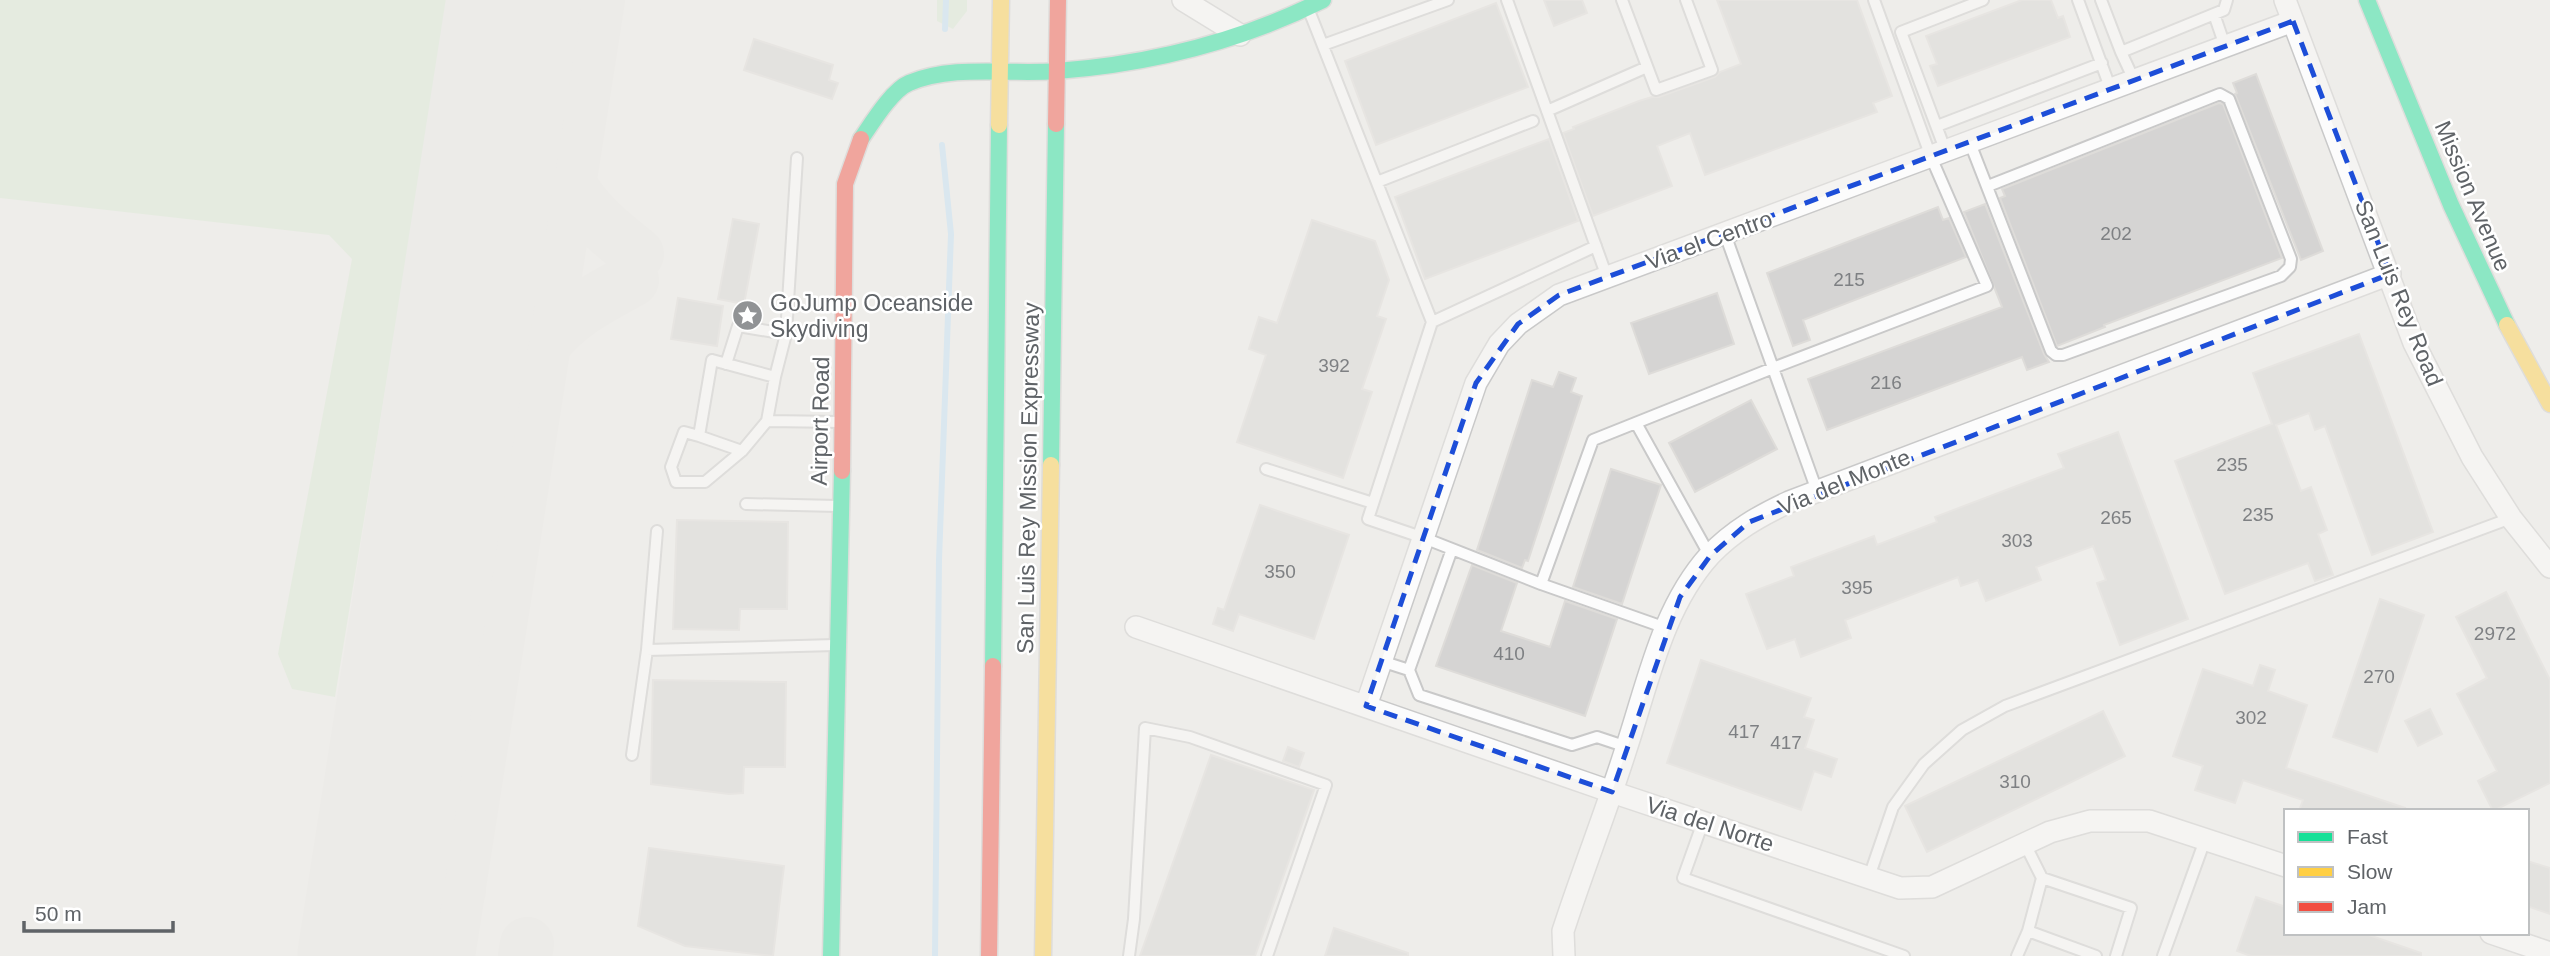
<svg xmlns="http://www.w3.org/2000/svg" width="2550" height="956" viewBox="0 0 2550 956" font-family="Arial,sans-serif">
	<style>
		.green { fill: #d9e9d6 }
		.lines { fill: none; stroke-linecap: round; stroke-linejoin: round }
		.stream { stroke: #c0e1f6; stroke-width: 6 }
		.taxiway { stroke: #e8e8e6; stroke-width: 54 }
		.runway { stroke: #e8e8e6; stroke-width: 135 }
		.building { fill: #d5d4d3; stroke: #dedcd9; stroke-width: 2 }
		.lane-casing { stroke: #c9c9c9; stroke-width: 14 }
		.street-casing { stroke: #c9c9c9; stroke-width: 24 }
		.fast-casing { stroke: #cbcbcb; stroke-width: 19 }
		.slow-casing { stroke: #cbcbcb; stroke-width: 19 }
		.jam-casing { stroke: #cbcbcb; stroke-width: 19 }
		.lane { stroke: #fcfcfc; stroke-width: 10 }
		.street { stroke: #fcfcfc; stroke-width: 21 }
		.fast { stroke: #16e098; stroke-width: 16 }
		.slow { stroke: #ffcf43; stroke-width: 16 }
		.jam { stroke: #f24e42; stroke-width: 16 }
		.marked { fill: none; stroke: #1d4ed8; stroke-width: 5; stroke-dasharray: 14 9; stroke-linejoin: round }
		.labels { text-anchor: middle; stroke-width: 5; stroke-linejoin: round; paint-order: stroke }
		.number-label { font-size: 19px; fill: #7e8083 }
		.street-label { font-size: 23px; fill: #5f6367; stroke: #fff }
		.poi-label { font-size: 23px; fill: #5f6367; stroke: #fff; text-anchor: start }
	</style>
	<rect width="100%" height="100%" fill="#eeedea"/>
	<!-- green -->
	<path class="green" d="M0,0h449l-114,697 -43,-8 -14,-35 74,-395 -23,-24 -329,-37z
		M937,0h30v11l-14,18 -16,-8z"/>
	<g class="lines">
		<!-- stream -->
		<path class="stream" d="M945,29l1,-29
			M935,956l4,-396 12,-326 -9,-89"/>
		<!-- taxiway -->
		<path class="taxiway" d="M493,132l11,33 11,19 45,57
			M569,183c16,30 42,50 68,71
			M544,345c22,-31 56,-47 88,-65
			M458,359c10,40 16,44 55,48l4,-1
			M445,445c4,-11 8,-26 19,-34 25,-17 62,-1 65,28
			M376,884c3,-6 6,-14 10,-20 14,-17 47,-11 61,2 8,6 10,15 12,24
			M448,956l150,-956
			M525,956l2,-12"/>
		<!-- runway -->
		<path class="runway" d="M365,956l149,-956"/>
	</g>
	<!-- building -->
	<path class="building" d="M1544,0h38l5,13 -33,13z
		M1717,0h140l35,96 -19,7 4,9 -172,63 -15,-42 -33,13 15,40 -79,30 -30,-83 11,-4 -1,-2 66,-26 13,-4h7l56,-20 5,-5 21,-8z
		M2022,0h29l7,18 5,-2 7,21 -132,49 -8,-20 7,-2 -11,-28z
		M1496,3l32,84 -152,58 -31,-84z
		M754,39l79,26 -4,15 9,3 -6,16 -88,-29z
		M2256,74l67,177 -22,9 -66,-166 2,-1 -4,-10z
		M2219,103l4,1 59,154 -178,67 1,2 -48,19 -57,-148 5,-2 -3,-7z
		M1549,139l29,82 -153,58 -30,-82z
		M1985,204l59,150 5,8 -22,8 -5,-13 -195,73 -19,-51 194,-72 -38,-95z
		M1938,207l5,13 6,-2 17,39 -163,63 7,20 -17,6 -26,-73z
		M733,219l26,5 -15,80 -26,-5z
		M1312,220l63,21 14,39 -12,36 9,3 -24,70 10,3 -29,86 -106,-36 29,-87 -17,-6 10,-32 18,6z
		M1717,293l17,51 -85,30 -18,-51z
		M678,298l45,8 -6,40 -46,-7z
		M2359,334l74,198 -61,23 -47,-129 -10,4 -6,-17 -33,12 25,66 10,-4 16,43 -9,4 15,41 -18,6 -7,-18 -83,31 -50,-133 97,-37 -19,-51z
		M1559,372l17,6 -5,14 11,4 -54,165 -3,-1 -3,8 -45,-18 55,-170 21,7z
		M1751,400l26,49 -82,43 -26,-49z
		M2118,432l70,187 -68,26 -23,-62 9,-3 -13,-34 -57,21 5,13 -55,21 -8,-21 -17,6 -3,-9 -113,43 6,18 -50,19 -6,-18 -28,10 -21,-55 48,-18 -3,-9 83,-31 3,9 60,-23 -2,-5 129,-49 -6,-14z
		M1611,469l50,16 -39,119 -49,-17z
		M1260,505l89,30 -35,104 -75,-25 -6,17 -20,-7 5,-16 6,2z
		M677,520l111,2 -1,87h-47l-1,21 -66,-1z
		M1472,565l45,18 -16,48 49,16 15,-46 52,18 -32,97 -149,-50z
		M2506,592l44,88v103l-57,28 -15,-30 19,-10 -40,-77 30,-16 -31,-61z
		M2380,599l44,16 -47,137 -44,-15z
		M1701,660l110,38 -7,19 10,3 -9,28 32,11 -6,18 -17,-6 -13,39 -134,-47z
		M2260,665l15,5 -7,21 39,14 -21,63 119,40 -1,3h-105l4,-11 -60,-20 -8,23 -40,-13 8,-24 -30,-10 30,-87 50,17z
		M653,680l133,2 -1,85h-41l-1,26 -14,1 -78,-10z
		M2430,709l12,25 -24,12 -13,-25z
		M2103,711l22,45 -198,96 -22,-46z
		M1288,747l16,6 -5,14 -16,-6z
		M1211,755l103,35 -59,166h-115z
		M649,848l135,18 -11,90 -88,-10 -47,-20z
		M2527,861l23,7v46l-23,-8z
		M2256,897l30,10v26h77l58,20v3h-170l-14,-5z
		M1334,928l74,25v3h-83z"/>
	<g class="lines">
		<defs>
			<path id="lane" d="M1507,0l100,277
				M1622,0l34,90 56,-20 -26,-70
				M2078,0l33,90
				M2101,0l20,52 103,-42 3,-10
				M1308,8l124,314 164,-76
				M2214,14l11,32
				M1323,45l125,-45
				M2121,52l13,28
				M1547,111l100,-44
				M1937,126l165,-63
				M1970,143l81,208 5,4h7l218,-79 9,-9 1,-8 -62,-160 -9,-5 -232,92
				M1946,152l-45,-120 82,-32
				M1377,182l156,-61
				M1725,234l92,257
				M1432,322l-64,197 56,19 117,46
				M786,334l11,-176
				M712,360l63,17 -8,44 -25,30 -37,31h-29l-5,-15 13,-35 15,4z
				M726,364l12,-38 48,8 -11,43
				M767,421l74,1
				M1636,423l74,133
				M699,436l43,15
				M1266,469l107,34
				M746,504l92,2
				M657,531l-10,119 188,-5
				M1666,628l-125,-44 52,-144 180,-72 214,-82 -56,-129 -57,-157
				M1381,661l28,9 10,25 153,50 25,-8 30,10
				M1409,670l43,-121
				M632,755l15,-105
				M1703,822l-20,56 221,78
				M1869,877l24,-70 31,-43 38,-34 43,-24 506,-188
				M2042,878l89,30 -15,48
				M2028,931l68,25
				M1129,956l5,-37 11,-191 45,9 136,48 -59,171
				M2017,956l11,-25 14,-53 -17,-34
				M2163,956l42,-116"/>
			<path id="street" d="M1183,0l57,35
				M2285,0l129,343 58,114 39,61 39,49
				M1136,627l476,165 288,96 32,-1 118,-55 40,-11h59l137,45
				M1366,706l110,-323 23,-39 19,-20 41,-29 734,-274
				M2491,933l59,20
				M1564,956l-1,-25 4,-12c19,-57 41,-113 59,-170 22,-66 36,-141 84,-194 23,-24 49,-39 79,-53l601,-228"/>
			<path id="fast" d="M2367,0l84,205 56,120
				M861,139c11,-16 31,-49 48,-56 45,-19 100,-8 148,-12 92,-7 184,-30 266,-71
				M1051,465l5,-341
				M993,666l6,-541
				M831,956l11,-485"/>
			<path id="slow" d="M999,125l2,-125
				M2507,325l43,79
				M1043,956l8,-491"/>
			<path id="jam" d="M1056,124l2,-124
				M842,471l3,-287 16,-45
				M989,956l4,-290"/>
		</defs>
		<!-- lane casing -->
		<use href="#lane" class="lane-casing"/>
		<!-- street casing -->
		<use href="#street" class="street-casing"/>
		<!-- fast casing -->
		<use href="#fast" class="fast-casing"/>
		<!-- slow casing -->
		<use href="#slow" class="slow-casing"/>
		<!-- jam casing -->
		<use href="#jam" class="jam-casing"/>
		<!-- lane -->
		<use href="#lane" class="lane"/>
		<!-- street -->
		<use href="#street" class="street"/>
		<!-- fast -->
		<use href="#fast" class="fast"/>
		<!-- slow -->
		<use href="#slow" class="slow"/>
		<!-- jam -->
		<use href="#jam" class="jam"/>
	</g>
	<!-- marked area -->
	<path d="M0 0H2550V956H0ZM2293,21l97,253 -641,248 -39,34 -30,41 -68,195 -246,-86 110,-323 42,-59 41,-29z" fill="#eeedea" fill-opacity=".55" fill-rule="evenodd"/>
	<path class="marked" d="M2293,21l97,253 -641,248 -39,34 -30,41 -68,195 -246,-86 110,-323 42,-59 41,-29z"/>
	<!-- icons -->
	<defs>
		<symbol id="sight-disc" viewBox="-11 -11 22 22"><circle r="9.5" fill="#919395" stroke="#fff"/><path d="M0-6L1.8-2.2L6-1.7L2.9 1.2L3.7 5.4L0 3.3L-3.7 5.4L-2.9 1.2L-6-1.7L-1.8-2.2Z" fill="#fff"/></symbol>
	</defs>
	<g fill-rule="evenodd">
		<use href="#sight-disc" x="730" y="298" width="35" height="35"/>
	</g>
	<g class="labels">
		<!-- number labels -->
		<g class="number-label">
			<text x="2116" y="240">202</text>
			<text x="1849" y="286">215</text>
			<text x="1334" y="372">392</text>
			<text x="1886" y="389">216</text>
			<text x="2232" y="471">235</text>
			<text x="2258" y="521">235</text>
			<text x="2116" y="524">265</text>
			<text x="2017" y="547">303</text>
			<text x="1280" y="578">350</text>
			<text x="1857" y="594">395</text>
			<text x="2495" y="640">2972</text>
			<text x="1509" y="660">410</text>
			<text x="2379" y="683">270</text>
			<text x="2251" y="724">302</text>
			<text x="1744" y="738">417</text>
			<text x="1786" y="749">417</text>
			<text x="2015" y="788">310</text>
		</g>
		<!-- street labels -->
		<g class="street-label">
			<text transform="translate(2473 196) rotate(67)" y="8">Mission Avenue</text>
			<text transform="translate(1709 240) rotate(-20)" y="8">Via el Centro</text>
			<text transform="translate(2399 293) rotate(68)" y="8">San Luis Rey Road</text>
			<text transform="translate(820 421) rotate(-89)" y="8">Airport Road</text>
			<text transform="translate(1028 478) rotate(-89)" y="8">San Luis Rey Mission Expressway</text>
			<text transform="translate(1844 482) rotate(-22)" y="8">Via del Monte</text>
			<text transform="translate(1710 824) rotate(18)" y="8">Via del Norte</text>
		</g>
		<!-- poi labels -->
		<g class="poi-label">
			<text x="770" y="311">GoJump Oceanside<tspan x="770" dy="26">Skydiving</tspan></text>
		</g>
	</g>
	<!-- legend -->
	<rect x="2284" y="809" width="245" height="126" fill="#ffffff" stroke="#bfc1c2" stroke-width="2"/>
	<rect x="2298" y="832" width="35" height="10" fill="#16e098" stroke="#bfc1c2" stroke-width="2"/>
	<text x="2347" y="844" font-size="21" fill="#5f6367">Fast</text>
	<rect x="2298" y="867" width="35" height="10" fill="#ffcf43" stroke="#bfc1c2" stroke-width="2"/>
	<text x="2347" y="879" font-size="21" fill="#5f6367">Slow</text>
	<rect x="2298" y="902" width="35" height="10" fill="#f24e42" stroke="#bfc1c2" stroke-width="2"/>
	<text x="2347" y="914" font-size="21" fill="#5f6367">Jam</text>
	<!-- scale -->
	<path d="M24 921v10h149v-10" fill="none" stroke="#5f6367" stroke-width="3.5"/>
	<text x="35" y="921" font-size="21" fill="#5f6367" stroke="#ffffff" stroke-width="5" paint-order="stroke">50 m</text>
</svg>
